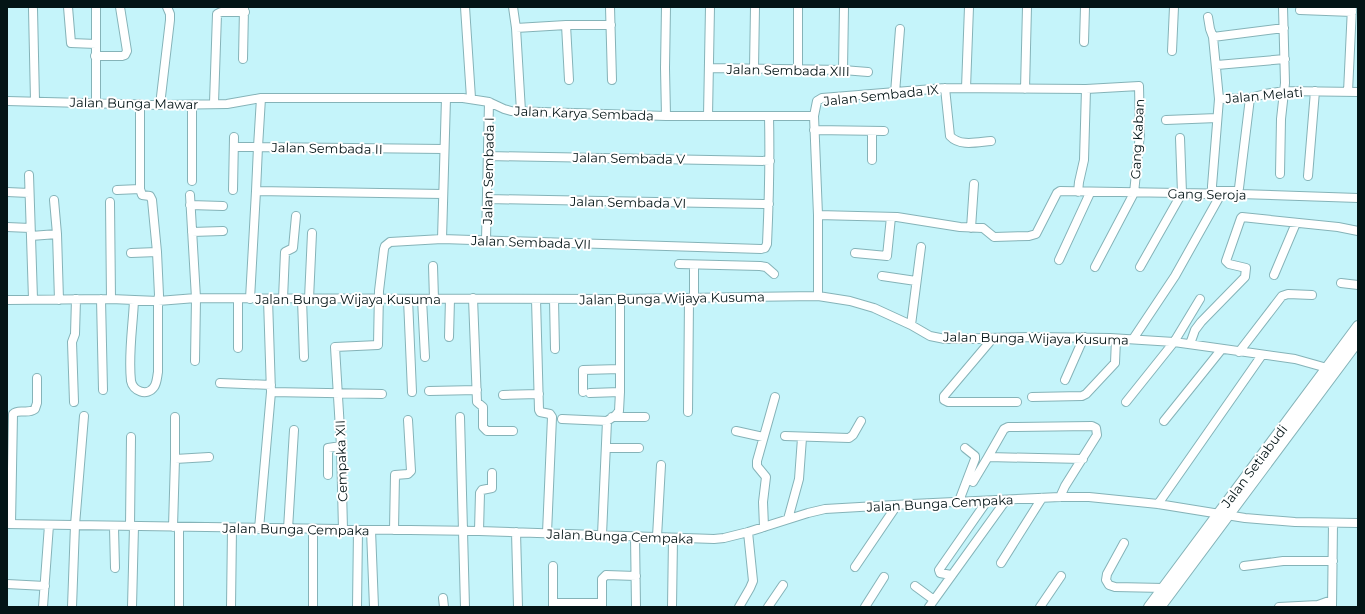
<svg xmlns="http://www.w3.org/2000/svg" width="1365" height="614" viewBox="0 0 1365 614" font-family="Montserrat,sans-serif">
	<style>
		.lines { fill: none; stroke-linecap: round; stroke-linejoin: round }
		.minor-casing { stroke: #85b3b8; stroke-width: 10 }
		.major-casing { stroke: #85b3b8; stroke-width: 12 }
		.minor { stroke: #fff; stroke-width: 8 }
		.major { stroke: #fff; stroke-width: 10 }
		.labels { text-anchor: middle; stroke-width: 4; stroke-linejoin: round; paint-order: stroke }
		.street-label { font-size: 13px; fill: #031416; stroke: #fff }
	</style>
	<rect width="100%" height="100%" fill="#c5f4fa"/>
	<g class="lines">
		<defs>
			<path id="minor" d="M68,7l3,36 25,1
				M96,7v96
				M465,7l6,91
				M513,7l3,21 5,83
				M610,7l2,73
				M666,7l-1,61 1,48
				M33,9l2,92
				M1300,10l52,2
				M1208,17l2,12 3,8 6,62 -7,87v3l3,2h23l1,-3 11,-90
				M566,25l3,55
				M516,28l50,-3h45
				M1213,37l71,-9
				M1084,42l1,-35
				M1172,51l2,-44
				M95,56h27l3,-1 2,-4 -7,-44
				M243,59l1,-51
				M1217,65l68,-6
				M709,68l134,2 25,2
				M754,69l1,-62
				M798,69v-62
				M843,70l1,-63
				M945,88l5,48c10,11 28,6 41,5
				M966,88l3,-81
				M1025,89l2,-82
				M1348,92l4,-85
				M895,93l5,-64
				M261,98l-3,49 186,2
				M1219,99l31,-1 15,-4 19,-3 74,1
				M7,101l153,4 67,-1 34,-6h202l26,4 15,7 7,2 155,5h148
				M214,103l3,-89 4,-2h24
				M160,105l10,-85v-6l-3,-7
				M708,116l2,-109
				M1166,120l51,-2
				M814,130l70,1
				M872,131v29
				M234,147h24l-2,44 187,3
				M488,156l282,5
				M1280,174l1,-55 4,-36 -2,-76
				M29,175l4,124
				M1308,176l7,-85
				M192,181v-76
				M117,190l23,-1
				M233,190l1,-53
				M7,192l22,1
				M1078,192l1,-10 5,-22 2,-71
				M190,195l6,103 -1,63
				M487,199l282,5
				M54,200l3,34 2,66
				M110,202l1,97
				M190,205l33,1
				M818,215l79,2 63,10 23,1 11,9 35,-1 7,-2 21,-41 3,-2 179,3 119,4
				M7,227l23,1
				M971,228l3,-44
				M192,232l31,-1
				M31,236l26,-2
				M442,239l4,-141
				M486,240l3,-138
				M131,253l26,-1
				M855,253l32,3 4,-39
				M1059,260l31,-67
				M679,264l81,2 6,1 8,7
				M694,265v34
				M433,266l1,33
				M1140,267l42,-74 -2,-55
				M1274,275l22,-52
				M882,276l34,5
				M1341,283l17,2
				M818,296v-81l-4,-99 3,-15 5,-3 123,-10 141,1 53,-3 1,48 -6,59 -39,74
				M473,298l4,104 6,5v20l4,4h26
				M101,299l2,91
				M238,299v49
				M250,299l6,-108
				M283,299l2,-47 8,-4 3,-32
				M302,299l2,58
				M309,299l3,-66
				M408,299l4,93
				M422,299l3,58
				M536,299l3,111 1,2 10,2 2,3 -5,116
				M554,299l1,50
				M7,300l104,-1 47,2 38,-3 424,1 198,-3 32,5 24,7 37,17 19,11 15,3 87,-2 78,1 64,4 121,17 32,9
				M134,300c-1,26 -6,54 -3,81 2,10 16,16 23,6 3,-4 3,-10 4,-15v-71l1,-6 -2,-43 -5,-52 -2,-4 -8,-1 -2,-6v-85
				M911,325l10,-78
				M449,337l1,-38
				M993,338l-49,58v4l4,2h69
				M1133,339l42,-63 46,-82
				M1190,344l5,-14 6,-8 44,-45 1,-9 -17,-4 -3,-3 15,-43 1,-1 96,10 20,4
				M1239,352l43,-56 6,-2 24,1
				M1065,380l19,-43
				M220,383l51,2
				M429,391l48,-1
				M271,392l111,2
				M583,392v-22l37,-1
				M590,393l30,-1
				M503,395l36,-1
				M1032,397l50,-1 4,-2 29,-31 1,-24
				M74,402l-2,-60 3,-8 1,-35
				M1126,402l48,-60 26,-43
				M688,412l1,-113
				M460,417l5,190
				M612,417h33
				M562,419l45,2
				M1164,421l57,-71
				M736,431l27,6
				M785,436l64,2 4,-3 8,-14
				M606,448h33
				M175,459l34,-2
				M328,475v-27l13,-2
				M973,482l15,-25
				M1060,497l5,-11 32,-51 -1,-7 -4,-2 -84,1 -4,2 -16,28 95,2
				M959,501l16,-42v-3l-10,-8
				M1158,504l104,-149
				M788,519l11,-40 3,-41
				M7,524l472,7 235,8 10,-1 24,-6 60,-19 17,-4 87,-5 148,-7h29l69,7 87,14 50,4 63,1
				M11,524l2,-110c6,-6 14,1 22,-5l2,-6v-25
				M130,526l1,-89
				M114,527l1,41
				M173,527l2,-68v-42
				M764,527l-1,-25 3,-25 -9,-11v-5l18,-64
				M259,529l12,-137 -3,-93
				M288,529l6,-99
				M343,530l-2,-84 -6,-99 43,-2 1,-54 5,-42 1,-3 5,-4 52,-3 319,10 4,-1 2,-4c2,-43 3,-85 2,-128
				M371,530l3,77
				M394,530l1,-55 13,-1 3,-3 -3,-51
				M479,531l1,-38 2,-3 10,-2v-15
				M516,532l2,75
				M602,535l5,-114 9,-6 3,-4 1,-19v-93
				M635,536l1,71
				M657,537l4,-72
				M1124,543l-17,31 -1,6 3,5 6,2 49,1
				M1001,563l41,-65
				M553,566v41
				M1244,566l39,-5h50
				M855,567l42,-62
				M951,575l-11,-2 -1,-3 48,-69
				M7,584l38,2
				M915,586l19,14
				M443,598l1,9
				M554,603h48
				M43,607l6,-82
				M72,607l3,-82 9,-109
				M132,607l2,-81
				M179,607v-80
				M231,607l1,-79
				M313,607v-77
				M357,607l1,-77
				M602,607v-28l4,-4 30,1
				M672,607l1,-69
				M739,607l11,-19 3,-7 -5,-49
				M768,607l15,-22
				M865,607l19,-30
				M929,607l77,-107
				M1040,607l21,-31
				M1279,607l39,-2 14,-5
				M1332,607l1,-84"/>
			<path id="major" d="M1149,607l209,-281
				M1160,607l198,-266"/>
		</defs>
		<!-- minor casing -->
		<use href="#minor" class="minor-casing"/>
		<!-- major casing -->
		<use href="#major" class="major-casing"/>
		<!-- minor -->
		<use href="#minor" class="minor"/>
		<!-- major -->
		<use href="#major" class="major"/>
	</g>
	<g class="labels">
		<!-- street labels -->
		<g class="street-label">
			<text transform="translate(788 70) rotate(1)" y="5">Jalan Sembada XIII</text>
			<text transform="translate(881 95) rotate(-6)" y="5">Jalan Sembada IX</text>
			<text transform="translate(1264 95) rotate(-5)" y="5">Jalan Melati</text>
			<text transform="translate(134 103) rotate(1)" y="5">Jalan Bunga Mawar</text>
			<text transform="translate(584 113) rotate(2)" y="5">Jalan Karya Sembada</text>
			<text transform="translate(1137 139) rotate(-87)" y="5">Gang Kaban</text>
			<text transform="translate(327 148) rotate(1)" y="5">Jalan Sembada II</text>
			<text transform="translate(629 158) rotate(1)" y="5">Jalan Sembada V</text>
			<text transform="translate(488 171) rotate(-89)" y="5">Jalan Sembada I</text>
			<text transform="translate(1207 194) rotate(1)" y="5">Gang Seroja</text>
			<text transform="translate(628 202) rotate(1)" y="5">Jalan Sembada VI</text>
			<text transform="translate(531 242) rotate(2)" y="5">Jalan Sembada VII</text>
			<text transform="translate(672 298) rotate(-1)" y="5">Jalan Bunga Wijaya Kusuma</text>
			<text x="348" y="304">Jalan Bunga Wijaya Kusuma</text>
			<text transform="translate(1036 338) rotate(1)" y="5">Jalan Bunga Wijaya Kusuma</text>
			<text transform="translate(341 461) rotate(-92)" y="5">Cempaka XII</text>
			<text transform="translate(1254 466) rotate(-53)" y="5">Jalan Setiabudi</text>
			<text transform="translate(940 503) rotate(-3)" y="5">Jalan Bunga Cempaka</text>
			<text transform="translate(296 529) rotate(1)" y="5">Jalan Bunga Cempaka</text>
			<text transform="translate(620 536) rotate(2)" y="5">Jalan Bunga Cempaka</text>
		</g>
	</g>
	<!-- border -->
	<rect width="1365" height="614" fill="none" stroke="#031416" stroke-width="16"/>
</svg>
